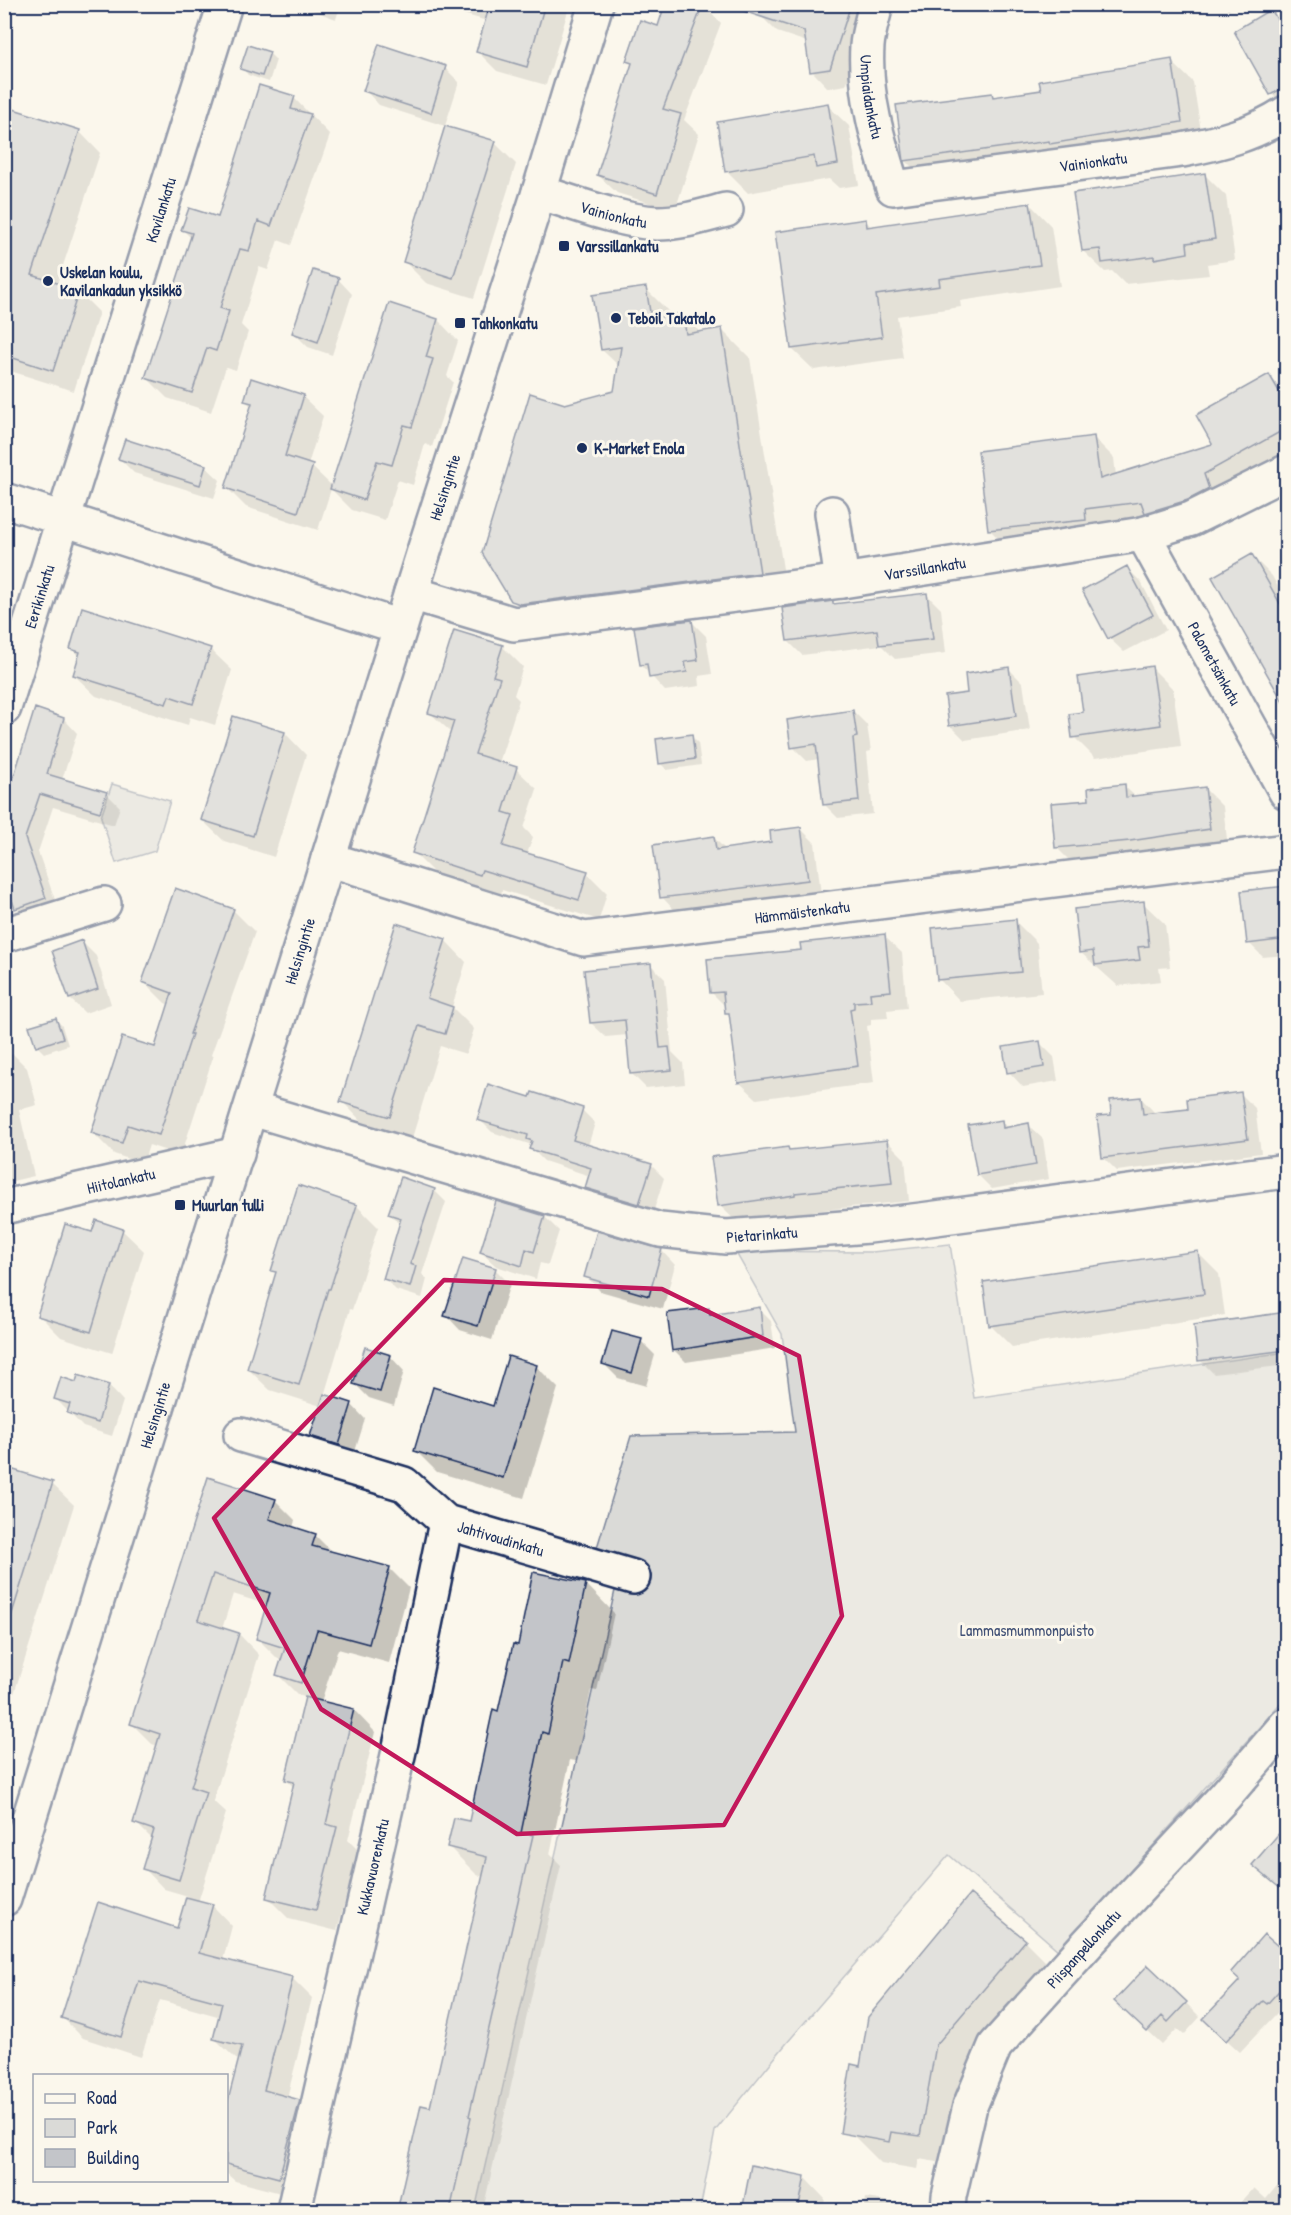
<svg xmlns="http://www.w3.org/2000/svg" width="1291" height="2215" viewBox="0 0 1291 2215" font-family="'Patrick Hand',sans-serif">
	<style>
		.green { fill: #dadad7; stroke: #7a849a; stroke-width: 1.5 }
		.shadow { fill: #0003 }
		.building { fill: #c3c5c9; stroke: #1b2f5e; stroke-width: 1.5 }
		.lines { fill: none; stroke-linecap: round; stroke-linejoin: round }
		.minor-casing { stroke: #1b2f5e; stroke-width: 38 }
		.major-casing { stroke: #1b2f5e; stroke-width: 38 }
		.minor { stroke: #fbf7ec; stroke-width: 33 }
		.major { stroke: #fbf7ec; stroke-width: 33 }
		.marked { fill: none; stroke: #c2185b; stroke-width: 4.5; stroke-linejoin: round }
		.poi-dot { fill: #1b2f5e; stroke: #fbf7ec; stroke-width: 2 }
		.labels { text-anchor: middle; stroke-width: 6; stroke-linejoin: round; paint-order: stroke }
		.street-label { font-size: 16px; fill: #1b2f5e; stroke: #fbf7ec }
		.poi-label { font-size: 16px; font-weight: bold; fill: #1b2f5e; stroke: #fbf7ec; text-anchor: start }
		.park-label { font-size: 16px; fill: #415176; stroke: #fbf7ec }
	</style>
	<rect width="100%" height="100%" fill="#fbf7ec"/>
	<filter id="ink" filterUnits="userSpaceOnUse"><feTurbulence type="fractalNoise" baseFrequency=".0167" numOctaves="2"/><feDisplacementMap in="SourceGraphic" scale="12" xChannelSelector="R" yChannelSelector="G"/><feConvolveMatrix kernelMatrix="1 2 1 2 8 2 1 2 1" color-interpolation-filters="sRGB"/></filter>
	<g filter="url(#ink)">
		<!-- green -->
		<path class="green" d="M112,784l58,17 -15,50 -39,12 -15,-46z
			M950,1244l24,154 312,-46v345l-227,254 -110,-96 -163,189 -71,87 -15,79h-225l141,-624 -28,-9 43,-141 164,-4 -13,-98 -47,-83 137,1z"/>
		<!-- shadow -->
		<path class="shadow" d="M296,4h45l-5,15z
			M454,4h116l-24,81 -49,-14 -19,-19 9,-31 -24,-7z
			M666,4h37l18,19 -37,97 15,14 -24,77 -58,-18 -19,-18 35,-110 -5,-5 30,-32z
			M764,4h109l-27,81 -18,3 -16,-17 -5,-29 -30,-10 -16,-16z
			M1223,4h14l-9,6z
			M1271,11l15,17v80l-14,-14z
			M269,53l7,7 -7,22 -21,-7 -6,-7z
			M1171,61l22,21 10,61 -276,39 -21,-21 86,-67 3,4 47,-7z
			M445,68l14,14 -14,44 -66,-21 -14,-15z
			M294,98l36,37 -39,110 -13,-5 -10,30 -9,-3 -18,58 7,7 -12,38 -10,-3 -15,45 -44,-14 -20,-20 45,-139 -9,-9 36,-11z
			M827,105l22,21 10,59 -20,3 -10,-9 -81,14 -22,-22z
			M4,107l75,24 21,22 -43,131 21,7 21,21 -25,79 -70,-22z
			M495,143l21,21 -42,134 -48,-15 -21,-21z
			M1205,175l21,21 9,64 -28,4 2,11 -84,9 -13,-13 -7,1 -22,-21z
			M1030,204l21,22 9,60 -100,15 1,6 -64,9 6,42 -89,12 -22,-21 74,-128 6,7z
			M338,279l14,15 -20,61 -24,-8 -14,-14z
			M645,288l28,28 10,-1 18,18 21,-3 28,28 38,243 -247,28 -29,-29 53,-195 50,-13 4,-26 -17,-16z
			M438,320l20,21 -11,35 6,6 -21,65 -7,-3 -12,41 -15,-5 -13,40 -33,-10 -21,-21 -13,41 -72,-23 -19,-19 25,-81 -7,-7 58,-3 20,19 -15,49 4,2 20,19z
			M1269,376l17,17v66l-58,51 -218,40 -20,-20 104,-92 20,20 2,18 98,-31z
			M120,459l85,7 15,14 -6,18 -80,-25z
			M1252,556l20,20 14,26v104z
			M1127,568l14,14 25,48 -42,22 -15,-14z
			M926,594l15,15 5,44 -51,6 -14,-14 -79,10 -14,-14 44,-38 3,3z
			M4,600l8,7 -8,23z
			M691,621l15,15 6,38 -13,2 1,10 -35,5 -24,-26z
			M502,646l21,21 -9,28 5,5 -20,63 17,6 21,20 -13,39 9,9 -6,17 60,19 20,20 -8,27 -97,-30 -1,5 -67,-22 -20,-20 38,-120 -23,-21z
			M71,648l139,1 22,21 -17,55 -25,-8 -2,8 -92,-29 -22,-21 6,-18z
			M1152,668l21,21 8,57 -86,12 -21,-21 10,-24z
			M1009,669l14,14 7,47 -65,10 -15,-15 19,-31z
			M36,710l28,9 13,14 -15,47 44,13 14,14 -6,18 -61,-18 -15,45 21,59 -29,10 -13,-13z
			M853,711l14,14 4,26 -4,1 6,62 -35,4 -14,-14 -5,-45 -12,2 -14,-14z
			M234,717l51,16 21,22 -32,102 -50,-16 -22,-21z
			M691,736l7,7 3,22 -34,5 -7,-7z
			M1124,786l12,11 68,-9 19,19 5,40 -152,20 -19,-19 34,-47z
			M800,828l15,15 6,51 -145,18 -14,-15 52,-59 12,12 47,-7z
			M1286,887v68l-23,2 -14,-14z
			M1143,903l22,21 5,43 -11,1 2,13 -43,5 -38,-34z
			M233,910l22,22 -44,123 2,2 -32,99 -32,-11 -6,19 -29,-10 -21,-21 63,-84 14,-44 -5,-2 -21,-21z
			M1015,921l22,22 5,50 -82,8 -21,-22z
			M884,936l18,17 5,55 -20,2 1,8 -17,1v6l-4,1 7,57 -117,16 -18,-17 -8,-66 -4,-4 -1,-5 -15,-15 92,-40z
			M445,940l21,22 -14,45 22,22 -8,25 -26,-8 -28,92 -49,-15 -21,-22z
			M82,942l14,14 15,48 -26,9 -15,-14 -16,-48z
			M651,965l14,14 7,73 11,11 2,21 -39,4 -15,-15 -3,-38 -22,2 -15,-14z
			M56,1019l6,7 6,19 -24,8 -7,-7z
			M1040,1043l14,14 4,24 -35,6 -14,-15z
			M13,1054l14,14 10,37 -18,5 15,66 -30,7v-127z
			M1241,1094l14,14 6,45 -144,18 -14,-14 10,-41 28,-18 14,15 35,-2z
			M531,1099l51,11 13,13 -7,23 63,19 13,13 -12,38 -52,-15 -13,-13 3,-12 -46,-15 -13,-13 1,-3 -40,-13 -13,-13z
			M1001,1121l7,7 20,-3 15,14 6,40 -57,10 -14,-14z
			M887,1141l18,18 4,42 -97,10v2l-74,10 -19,-18 69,-57 3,4z
			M434,1190l12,12 -24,72 5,5 -5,19 -26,-8 -12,-12 17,-53 -11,-11z
			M357,1206l21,21 -26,83 -2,-1 -26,87 27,8 14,15 -12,39 -27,-8 -14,-14 9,-30 -51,-16 -22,-21 29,-95 -5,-4z
			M545,1217l14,14 -11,34 -8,-2 -4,16 -40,-13 -15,-14z
			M122,1230l22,21 -32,102 -51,-16 -22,-22 54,-81z
			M1282,1230h4v31z
			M661,1250l14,15 -12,44 -63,-18 -14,-15z
			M1197,1252l22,22 6,41 -213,32 -22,-22z
			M464,1260l32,10 14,14 -18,56 -32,-10 -14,-15z
			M708,1309l6,6 45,-6 12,12 4,27 -89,14 -12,-12z
			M641,1341l14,14 -9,31 -28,-8 -14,-14z
			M1286,1349v16l-72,9 -14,-14z
			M390,1356l14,15 -10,35 -25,-8 -14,-14z
			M509,1358l28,9 21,21 -34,110 -87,-26 -22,-22 79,-42z
			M77,1384l32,2 14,15 -11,35 -29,-9 -27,-28z
			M4,1469l48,15 22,21 -70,220z
			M209,1479l66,21 20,20 -2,8 22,7 18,18 56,15 20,20 -20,75 -51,-14 -17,53 33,8 21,22 -27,108 10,10 -21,81 -48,-12 -22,-22 28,-109 -9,-8 21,-82 -9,-3 -20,-20 5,-15 -5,-1 -20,-20 10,-34 -35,-11 -11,35 17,5 20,21 -46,146 13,12 -28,89 14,3 20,21 -9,34 69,18 20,20 -25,100 12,3 20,21 -19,76 -65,-17 -9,-8v-59l14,-54 -4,-1 -21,-20 6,-22 -61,-17 -19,57 -58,-19 -21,-21 116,-87 10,-34 -24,-7 -20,-21 9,-28 -18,-18 23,-76 -6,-2 -20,-20z
			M586,1584l28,29 -17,78 -6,-1 -15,71 -6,-1 -20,94 11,11 -78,345h-85l33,-101 53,-232 -7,-2 -28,-28 21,-24 49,-176z
			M1025,1941l28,28 -90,104 -15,91 -29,-5 -2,10 -36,-6 -28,-28z
			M1286,1956v52l-6,8 -3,-3 -37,39 -22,-20z
			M1186,2003l14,14 -16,18 -7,-6 -15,16 -32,-30z
			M1286,2175v35h-52l20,-22 12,11z
			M804,2177l21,22 -2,11h-79z
			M866,2198l45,7 6,5h-53z
			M1030,2206l30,4h-31z"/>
		<!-- building -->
		<path class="building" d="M490,4h55l-18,63 -51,-15z
			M665,4h38l-40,105 18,5 -24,80 -60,-19 35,-112 -6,-2 14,-41 18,6z
			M738,4h113l-21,65 -20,3 -6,-41 -67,-22z
			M1271,9l16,27v50l-17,9 -36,-64z
			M379,44l67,22 -15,47 -68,-22z
			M248,45l22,7 -8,24 -22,-7z
			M1172,59l10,63 -132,22 -1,-3 -145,20 -8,-56 96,-12 1,4 48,-7 -2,-9z
			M259,85l36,11 -4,13 20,5 -40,112 -13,-5 -9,30 -9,-2 -20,59 9,3 -13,40 -9,-3 -15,45 -47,-15 47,-145 -11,-3 8,-22 29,9z
			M828,103l10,61 -22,4 -2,-12 -89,16 -8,-50z
			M4,106l76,24 -48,145 47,15 -26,81 -49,-16z
			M445,126l51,15 -43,137 -50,-16z
			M1205,173l10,66 -28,4 1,10 -34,6v-3l-52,7 -2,-14 -18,2 -9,-58z
			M1030,203l10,62 -101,14 1,7 -64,9 6,42 -91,12 -16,-117 91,-13 1,8z
			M313,270l26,8 -21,64 -26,-9z
			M646,287l5,31 32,-5 3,21 36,-6 38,245 -240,31 -9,-3 -29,-48 48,-160 35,11 49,-13 7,-44 -20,3 -9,-55z
			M389,303l49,16 -12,38 7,2 -21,68 -8,-2 -12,40 -15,-4 -13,39 -34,-11z
			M1269,374l18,31v23l-83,46 5,15 -21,11 -43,13 -4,-11 -56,7 1,11 -98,10 -10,-79 116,-15 6,43 112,-35 -16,-29z
			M251,378l53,17 -19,61 28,9 -15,47 -73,-24 27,-85 -8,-2z
			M125,439l81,26 -6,20 -82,-26z
			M1252,554l35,62v93l-75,-132z
			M1127,566l26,49 -45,24 -26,-49z
			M927,593l6,46 -54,6 -2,-15 -90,11 -5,-33 51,-7v3z
			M82,607l129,41 -18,56 -24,-8 -3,8 -93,-29 7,-23 -10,-3z
			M692,620l6,40 -13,2 2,10 -38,6 -2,-14 -7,1 -6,-38z
			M454,630l49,15 -10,31 7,2 -25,76 42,13 -14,45 10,3 -10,31 85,25 -9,29 -97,-30 -2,5 -68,-22 42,-132 -26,-8z
			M1152,666l9,59 -89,13 -3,-24 14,-2 -5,-35z
			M1009,667l7,49 -67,10 -4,-30 22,-3 -2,-19z
			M35,708l29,10 -17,56 60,18 -7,20 -60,-18 -15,44 21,60 -31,11 -7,-21 -4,-1v-98l4,-1 1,4z
			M853,710l4,27 -4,1 6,63 -36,4 -7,-61 -25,4 -4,-28z
			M233,716l52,16 -32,104 -52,-16z
			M692,734l3,25 -36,5 -3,-25z
			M1125,784l1,13 79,-10 5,42 -80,12 -75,7 -4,-45 38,-3 -1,-12z
			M801,827l7,53 -148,18 -7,-53 61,-9 2,14 55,-8 -1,-11z
			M1287,886v53l-40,5 -6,-53z
			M175,888l59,21 -44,125h2l-33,101 -31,-10 -6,18 -31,-10 31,-96 33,10 17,-54 -30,-11z
			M1144,901l5,45 -11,1 2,13 -45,5 -2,-14 -14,2 -5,-44z
			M1016,919l5,53 -84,8 -5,-52z
			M396,923l50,16 -19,59 26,9 -8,27 -26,-8 -29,91 -50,-15z
			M885,934l6,57 -21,2 1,8 -17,1v6l-4,1 8,57 -120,17 -9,-70h-4l-2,-21 -13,1 -3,-34 94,-9 -1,-7z
			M82,940l16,49 -29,10 -17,-48z
			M651,963l9,85 9,-1 3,23 -42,4 -5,-54 -35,3 -6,-53z
			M56,1018l7,20 -27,9 -7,-21z
			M1040,1041l4,26 -37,6 -4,-26z
			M488,1084l42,13 2,-5 51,16 -10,32 79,24 -13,40 -54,-16 6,-20 -62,-19 3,-8 -5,-2 1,-4 -51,-15z
			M1241,1092l7,47 -146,19 -5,-42 14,-1 -1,-15 31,-3 2,17 45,-5 -1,-10z
			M1002,1120l1,8 26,-5 7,42 -59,10 -9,-50z
			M887,1140l5,43 -97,10v2l-77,11 -7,-49 77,-10 1,3z
			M401,1177l34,12 -25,75 6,2 -6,21 -27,-8 18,-61 -13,-4z
			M298,1185l59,20 -27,84h-2l-29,96 -52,-16 29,-97 -5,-1z
			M496,1201l49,15 -11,36 -8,-3 -4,17 -42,-14z
			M96,1220l27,9 -32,103 -54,-16 28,-92 27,8z
			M597,1231l65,18 -13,47 -65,-19z
			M1198,1251l6,43 -215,32 -6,-44z
			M463,1258l33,10 -18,58 -34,-10z
			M760,1307l3,29 -91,15 -5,-38 42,-5 1,7z
			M1287,1312v38l-89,11 -4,-36z
			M612,1331l30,8 -10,34 -30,-9z
			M365,1347l26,8 -11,37 -27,-8z
			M508,1356l29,9 -34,113 -89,-27 19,-64 60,19z
			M78,1375l31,10 -11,38 -31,-10 3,-9 -16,-5 7,-22 15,5z
			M324,1394l28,9 -13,42 -29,-9z
			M4,1467l49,15 -43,138h-6z
			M208,1477l68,22 -7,20 47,15 -4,12 78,21 -21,77 -52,-14 -16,53 -25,-8 9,-27 -29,-9 14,-46 -57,-19 -15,46 41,13 -48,154 15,5 -27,88 -37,-11 12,-39 -21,-7 27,-89 -30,-10z
			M533,1572l53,11 -17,81 -6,-2 -15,72 -6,-2 -21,101 12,2 -64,281 2,1 -21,94h-53l24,-106 9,2 57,-250 -40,-10 7,-29 15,3 24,-112 5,2 15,-67 5,1z
			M305,1697l49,12 -28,115 11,3 -21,83 -50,-12 28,-116 -9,-2z
			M1287,1824v70l-35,-29z
			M970,1894l56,46 -90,105 -16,91 -29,-4 -2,10 -49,-9 11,-69 9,2 8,-49z
			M186,1897l27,7 -14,49 94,24 -29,113 36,10 -21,78 -53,-14v-56l16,-62 -29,-7 9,-36 -83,-22 -18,56 -60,-19 37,-116 79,26z
			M1264,1934l23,20v28l-20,22 -4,-3 -37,40 -23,-22 37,-39 -9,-8z
			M1148,1965l39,37 -19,20 -6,-6 -15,16 -33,-31z
			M751,2165l54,11 -7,35h-56z"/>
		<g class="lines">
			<defs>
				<g id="minor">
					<path id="s1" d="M876,4c-3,14 -8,28 -9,42 -3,50 11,95 26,142l289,-38c38,-7 72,-16 104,-37"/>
					<path id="s2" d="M539,192c32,10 85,30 118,31 24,0 46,-7 69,-13"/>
					<path d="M4,500l396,127"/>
					<path d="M832,513l10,68"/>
					<path id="s3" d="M1143,534l143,258"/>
					<path id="s4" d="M411,593l103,31 328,-43 301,-47 48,-15 95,-47"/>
					<path id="s5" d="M4,708l221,-704"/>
					<path id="s6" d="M328,859l256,80 702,-88"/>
					<path d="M4,935l100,-31"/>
					<path id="s7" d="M252,1109l408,121 66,7 143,-11 52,-6 365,-49"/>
					<path id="s8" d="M4,1207l233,-53"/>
					<path id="s9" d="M241,1435l163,49 42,38 187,55"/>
					<path id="s10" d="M294,2210l107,-468 45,-220"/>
					<path id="s11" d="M948,2210l1,-14 21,-90 25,-60 93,-103 137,-147 61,-71"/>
				</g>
				<g id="major">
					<path id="s12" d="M4,1899l421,-1351 114,-356 57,-188"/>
				</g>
			</defs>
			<!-- minor casing -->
			<use href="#minor" class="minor-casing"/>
			<!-- major casing -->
			<use href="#major" class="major-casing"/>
			<!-- minor -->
			<use href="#minor" class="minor"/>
			<!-- major -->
			<use href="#major" class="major"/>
		</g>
	</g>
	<!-- marked area -->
	<path d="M0 0H1291V2215H0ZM444,1280l218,9 137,67 43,260 -118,209 -207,9 -196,-125 -107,-191z" fill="#fbf7ec" fill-opacity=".55" fill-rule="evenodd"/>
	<path class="marked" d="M444,1280l218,9 137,67 43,260 -118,209 -207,9 -196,-125 -107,-191z"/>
	<!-- markers -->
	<g class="poi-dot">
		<rect x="558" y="240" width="12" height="12" rx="3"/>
		<circle cx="48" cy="281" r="6"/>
		<circle cx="616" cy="318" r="6"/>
		<rect x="454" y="317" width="12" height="12" rx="3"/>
		<circle cx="582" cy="448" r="6"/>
		<rect x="174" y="1199" width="12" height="12" rx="3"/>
	</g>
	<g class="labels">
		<!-- street labels -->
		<g class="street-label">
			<text dy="6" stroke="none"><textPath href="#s1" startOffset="94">Umpiaidankatu</textPath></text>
			<text dy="6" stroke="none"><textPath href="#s1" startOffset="390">Vainionkatu</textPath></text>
			<text dy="6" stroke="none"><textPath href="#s5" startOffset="522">Kavilankatu</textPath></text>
			<text dy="6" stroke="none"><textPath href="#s2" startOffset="78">Vainionkatu</textPath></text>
			<text dy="6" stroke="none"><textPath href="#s12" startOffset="1479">Helsingintie</textPath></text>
			<text dy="6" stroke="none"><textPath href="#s4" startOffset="522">Varssillankatu</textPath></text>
			<text dy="6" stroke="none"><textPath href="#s5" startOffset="117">Eerikinkatu</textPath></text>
			<text dy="6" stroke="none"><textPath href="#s3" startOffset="148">Palometsänkatu</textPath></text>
			<text dy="6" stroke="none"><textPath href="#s6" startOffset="488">Hämmäistenkatu</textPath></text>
			<text dy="6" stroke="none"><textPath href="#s12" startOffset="993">Helsingintie</textPath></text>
			<text dy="6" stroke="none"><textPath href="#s8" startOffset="120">Hiitolankatu</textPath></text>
			<text dy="6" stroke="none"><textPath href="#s7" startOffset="528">Pietarinkatu</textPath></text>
			<text dy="6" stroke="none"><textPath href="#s12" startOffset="507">Helsingintie</textPath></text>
			<text dy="6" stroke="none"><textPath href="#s9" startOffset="284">Jahtivoudinkatu</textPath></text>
			<text dy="6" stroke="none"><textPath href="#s10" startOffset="352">Kukkavuorenkatu</textPath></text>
			<text dy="6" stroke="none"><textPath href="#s11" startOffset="303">Piispanpellonkatu</textPath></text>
		</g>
		<!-- poi labels -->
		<g class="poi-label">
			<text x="576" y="252">Varssillankatu</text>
			<text x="60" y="278">Uskelan koulu,<tspan x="60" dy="18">Kavilankadun yksikkö</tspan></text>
			<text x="628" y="324">Teboil Takatalo</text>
			<text x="472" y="329">Tahkonkatu</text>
			<text x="594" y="454">K-Market Enola</text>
			<text x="192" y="1211">Muurlan tulli</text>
		</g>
		<!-- park labels -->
		<g class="park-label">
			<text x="1027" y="1636">Lammasmummonpuisto</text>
		</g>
	</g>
	<!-- margin -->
	<rect width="1291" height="2215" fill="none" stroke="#fbf7ec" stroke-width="24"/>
	<rect x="12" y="12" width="1267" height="2191" fill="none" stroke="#1b2f5e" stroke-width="2" filter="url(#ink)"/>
	<!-- legend -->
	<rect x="33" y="2074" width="195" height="108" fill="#fbf7ec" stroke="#a1a7b3" stroke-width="1.5"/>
	<rect x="45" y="2094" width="30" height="9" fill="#fbf7ec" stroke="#a1a7b3" stroke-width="1.5"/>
	<text x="87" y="2104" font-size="18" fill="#1b2f5e">Road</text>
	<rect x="45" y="2119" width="30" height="18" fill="#dadad7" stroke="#a1a7b3" stroke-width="1.5"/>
	<text x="87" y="2134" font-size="18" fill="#1b2f5e">Park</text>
	<rect x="45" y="2149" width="30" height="18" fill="#c3c5c9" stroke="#a1a7b3" stroke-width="1.5"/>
	<text x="87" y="2164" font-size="18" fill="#1b2f5e">Building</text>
</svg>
